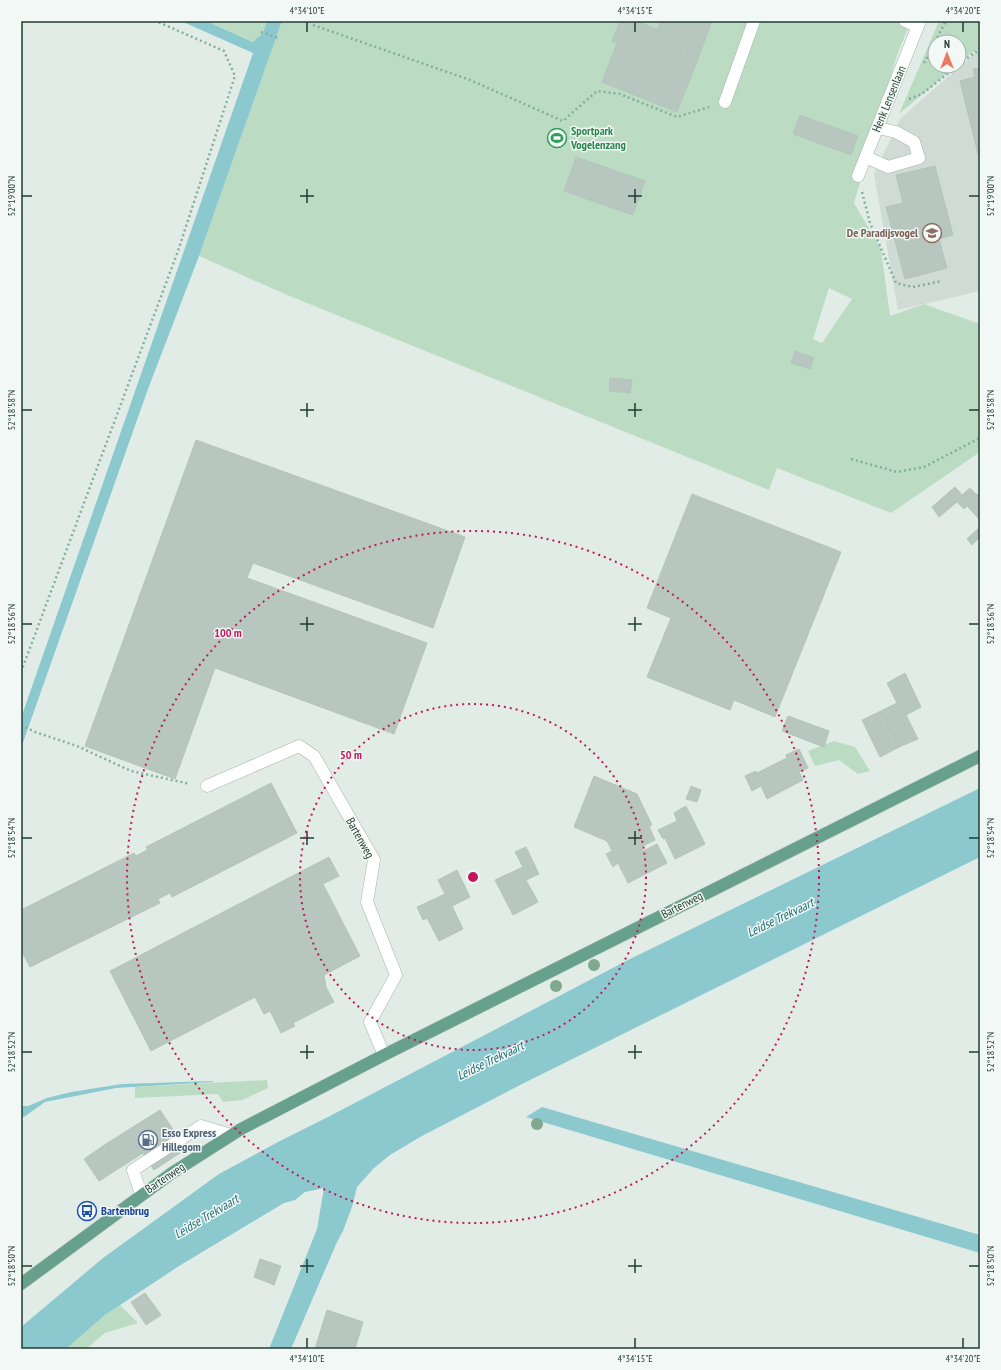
<svg xmlns="http://www.w3.org/2000/svg" width="1001" height="1370" viewBox="0 0 1001 1370" font-family="'PT Sans Narrow',sans-serif">
	<style>
		.built { fill: #d0dbd5 }
		.green { fill: #bbdcc2; fill-rule: evenodd }
		.water { fill: #8bc9cf }
		.building { fill: #b7c6bf; stroke: #b4c5bd }
		.lines { fill: none; stroke-linecap: round; stroke-linejoin: round }
		.minor-casing { stroke: #a5b4ad; stroke-width: 13 }
		.major-casing { stroke: #c1c8c6; stroke-width: 13 }
		.path { stroke: #83ae9e; stroke-width: 2.5; stroke-dasharray: 2 3; stroke-linecap: butt }
		.minor { stroke: #fff; stroke-width: 12 }
		.major { stroke: #68a08e; stroke-width: 12 }
		.tree { fill: #7fa88d }
		.ticks { fill: none; stroke: #223c33; stroke-width: 1.5 }
		.ring { fill: none; stroke: #c2185b; stroke-width: 2; stroke-dasharray: 2 4 }
		.labels { text-anchor: middle; stroke-width: 3; stroke-linejoin: round; paint-order: stroke }
		.street-label { font-size: 12px; fill: #223c33; stroke: #f2f8f5 }
		.leisure-label { font-size: 12px; font-weight: bold; fill: #27864d; stroke: #f2f8f5; text-anchor: start }
		.education-label { font-size: 12px; font-weight: bold; fill: #785e54; stroke: #f2f8f5; text-anchor: end }
		.service-label { font-size: 12px; font-weight: bold; fill: #4e5e75; stroke: #f2f8f5; text-anchor: start }
		.transit-label { font-size: 12px; font-weight: bold; fill: #164399; stroke: #f2f8f5; text-anchor: start }
		.water-label { font-size: 13px; font-style: italic; fill: #1e6d76; stroke: #f2f8f5 }
		.centre { fill: #c2185b; stroke: #f2f8f5; stroke-width: 2 }
		.ring-label { font-size: 12px; text-anchor: middle; font-weight: bold; fill: #c2185b; stroke: #f2f8f5; stroke-width: 3; stroke-linejoin: round; paint-order: stroke }
		.neatline { fill: none; stroke: #223c33; stroke-width: 1.5 }
		.ticks-label { font-size: 10px; text-anchor: middle; fill: #223c33 }
	</style>
	<rect width="100%" height="100%" fill="#e2ece7"/>
	<!-- built -->
	<path class="built" d="M980,51v240l-82,19 -24,-136 26,-55 75,-66z"/>
	<!-- green -->
	<path class="green" d="M206,21h61l-4,12 -9,9z
		M282,21h629l-14,34 -43,148 27,46 9,67 34,-12 56,20v128l-89,61 -114,-45 -8,22 -477,-193 -93,-41zM829,288l23,11 -30,44 -9,-4z
		M939,21h41v28l-7,3 -14,12v-22h-24v24h21l-57,48z
		M834,741l21,6 15,24 -12,3 -19,-14 -24,6 -7,-15z
		M267,1080l1,8 -26,12 -19,2 -5,-8 -83,4v-11z
		M120,1305l18,18 -33,10 -19,16h-20l39,-34z"/>
	<!-- water -->
	<path class="water" d="M181,21h25l47,21 10,-9 4,-12h15l-83,235 -51,133 -127,359v-30l232,-665z
		M980,788v69l-458,227 -102,53 -30,18 -16,13 -17,19 -5,20 -9,24 -6,11 -46,107h-22l48,-120 7,-41 -19,4 -10,8 -11,3 -105,63 -74,49 -39,34h-45v-22l82,-69 116,-84 59,-32 48,-24 300,-157z
		M213,1081v1l-97,6 -71,14 -21,15 -3,-1v-10h7l19,-8 24,-6 51,-8z
		M542,1107l438,128v18l-454,-136z"/>
	<!-- building -->
	<path class="building" d="M620,21h16l48,19 -5,17 17,7 -19,48 -75,-30 15,-39 -5,-2z
		M661,21h51l-16,43 -17,-7 5,-17 -27,-11z
		M980,68v86h-2l-18,-73 15,-4 -2,-8z
		M800,115l58,21 -7,19 -58,-21z
		M576,157l69,24 -12,34 -69,-24z
		M935,166l18,69 -14,4 8,29 -42,11 -19,-72 17,-4 -7,-28z
		M795,351l19,7 -4,11 -19,-6z
		M610,378l22,2 -2,13 -21,-2z
		M196,440l269,97 -32,91 -180,-65 -6,15 180,65 -33,91 -179,-66 -40,111 -90,-33z
		M955,487l7,8 8,-7 7,7 3,-2v27l-13,-14 -3,3 -7,-7 -18,15 -7,-10z
		M692,494l149,58 -66,165 -41,-17 -4,10 -83,-33 24,-59 -24,-10z
		M980,527v10l-8,8 -5,-6z
		M905,673l16,34 -15,8 12,24 -19,8 -18,-36 16,-8 -10,-20z
		M881,711l18,36 -19,10 -18,-37z
		M788,716l41,15 -5,16 -42,-16z
		M799,749l9,19 -9,4 4,8 -36,19 -6,-13 -9,5 -7,-15 11,-5 1,2 30,-15 -1,-3z
		M594,776l43,18 15,31 -3,1 6,14 -14,7 2,4 14,-7 10,19 -39,20 -10,-20 -5,4 -7,-13 6,-3 -5,-10 -33,-14z
		M271,783l26,50 -125,64 -26,-50z
		M691,786l10,4 -4,12 -11,-3z
		M686,806l19,38 -30,15 -10,-21 -2,1 -5,-9 19,-9 -3,-8z
		M526,847l13,27 -13,6 12,22 -25,13 -18,-35 28,-13 -8,-15z
		M147,850l23,43 -12,6 2,4 -130,64 -9,-17v-40l113,-57 2,3z
		M329,857l10,19 -16,8 37,72 -36,19 2,12 8,15 -41,21 2,3 -14,7 -11,-22 -6,3 -9,-17 -104,54 -41,-80z
		M457,870l13,27 -18,9 11,23 -24,12 -12,-23 -4,2 -6,-13 28,-13 -7,-14z
		M160,1110l26,39 -32,21 -11,-17 -22,14 -15,-23z
		M106,1144l15,23 -22,14 -15,-22z
		M260,1259l21,7 -7,19 -20,-8z
		M145,1293l16,22 -15,10 -15,-23z
		M327,1310l36,12 -8,27h-40z"/>
	<g class="lines">
		<defs>
			<path id="minor" d="M905,21l12,5
				M725,102l29,-81
				M866,157l22,10 31,-9 -5,-16 -18,-10 -18,-4
				M858,176l62,-155
				M207,786l92,-40 15,10 60,104 -7,42 29,73 -26,47 14,33
				M141,1194l-8,-24 68,-44 30,9"/>
			<path id="major" d="M21,1284l151,-111 69,-44 143,-74 596,-299"/>
		</defs>
		<!-- minor casing -->
		<use href="#minor" class="minor-casing"/>
		<!-- major casing -->
		<use href="#major" class="major-casing"/>
		<!-- path -->
		<path class="path" d="M313,25l157,55 93,41 34,-30 23,3 57,23 32,-10
			M261,32l17,6
			M935,42l11,-21
			M924,63l11,-20
			M959,64l21,-15
			M909,99l13,-5 35,-28
			M862,192l8,31 26,60 17,4 29,-6
			M851,459l46,13 27,-5 56,-29
			M21,672l157,-421 57,-175 -11,-25 -68,-30
			M21,725l14,7 42,14 54,25 59,13"/>
		<!-- minor -->
		<use href="#minor" class="minor"/>
		<!-- major -->
		<use href="#major" class="major"/>
	</g>
	<!-- trees -->
	<g class="tree">
		<circle cx="594" cy="965" r="6"/>
		<circle cx="556" cy="986" r="6"/>
		<circle cx="537" cy="1124" r="6"/>
	</g>
	<!-- ticks -->
	<path class="ticks" d="M307,22v10M635,22v10M963,22v10M307,189v14M635,189v14M22,196h10M300,196h14M628,196h14M969,196h10M307,403v14M635,403v14M22,410h10M300,410h14M628,410h14M969,410h10M307,617v14M635,617v14M22,624h10M300,624h14M628,624h14M969,624h10M307,831v14M635,831v14M22,838h10M300,838h14M628,838h14M969,838h10M307,1045v14M635,1045v14M22,1052h10M300,1052h14M628,1052h14M969,1052h10M307,1259v14M635,1259v14M22,1266h10M300,1266h14M628,1266h14M969,1266h10M307,1338v10M635,1338v10M963,1338v10"/>
	<!-- distance rings -->
	<g class="ring">
		<circle cx="473" cy="877" r="173"/>
		<circle cx="473" cy="877" r="346"/>
	</g>
	<!-- icons -->
	<defs>
		<symbol id="stadium-ring" viewBox="-11 -11 22 22"><circle r="9.5" fill="#f2f8f5" stroke="#2e9e5b" stroke-width="1.5"/><path d="M0-5a6.5 5 0 1 0 0 10a6.5 5 0 1 0 0-10ZM-3.5-1.8h7v3.6h-7Z" fill="#2e9e5b"/></symbol>
		<symbol id="school-ring" viewBox="-11 -11 22 22"><circle r="9.5" fill="#f2f8f5" stroke="#8d6e63" stroke-width="1.5"/><path d="M0-5L7-2L0 1L-7-2ZM-4 1L0 2.5L4 1V4Q0 6-4 4Z" fill="#8d6e63"/></symbol>
		<symbol id="fuel-ring" viewBox="-11 -11 22 22"><circle r="9.5" fill="#f2f8f5" stroke="#5c6f8a" stroke-width="1.5"/><path d="M-5.5-6h7V0h2V4h1.3V-2.5L3-4.5l.8-.8L6-3V5H2.5V1h-1V6h-7ZM-4.2-4.7v3.2H.2V-4.7Z" fill="#5c6f8a"/></symbol>
		<symbol id="bus-ring" viewBox="-11 -11 22 22"><circle r="9.5" fill="#f2f8f5" stroke="#1a4fb4" stroke-width="1.5"/><path d="M-5-6H5V4H4V6H2V4H-2V6H-4V4H-5ZM-3.5-4V0h7V-4ZM-3.5 1.2v1.5H-2V1.2ZM2 1.2v1.5H3.5V1.2Z" fill="#1a4fb4"/></symbol>
	</defs>
	<g fill-rule="evenodd">
		<use href="#stadium-ring" x="546" y="127" width="22" height="22"/>
		<use href="#school-ring" x="921" y="222" width="22" height="22"/>
		<use href="#fuel-ring" x="137" y="1129" width="22" height="22"/>
		<use href="#bus-ring" x="76" y="1200" width="22" height="22"/>
	</g>
	<g class="labels">
		<!-- street labels -->
		<g class="street-label">
			<text transform="translate(889 99) rotate(-68)" y="4">Henk Lensenlaan</text>
			<text transform="translate(360 838) rotate(61)" y="4">Bartenweg</text>
			<text transform="translate(682 905) rotate(-27)" y="4">Bartenweg</text>
			<text transform="translate(165 1178) rotate(-34)" y="4">Bartenweg</text>
		</g>
		<!-- leisure labels -->
		<g class="leisure-label">
			<text x="571" y="135">Sportpark<tspan x="571" dy="14">Vogelenzang</tspan></text>
		</g>
		<!-- education labels -->
		<g class="education-label">
			<text x="918" y="237">De Paradijsvogel</text>
		</g>
		<!-- service labels -->
		<g class="service-label">
			<text x="162" y="1137">Esso Express<tspan x="162" dy="14">Hillegom</tspan></text>
		</g>
		<!-- transit labels -->
		<g class="transit-label">
			<text x="101" y="1215">Bartenbrug</text>
		</g>
		<!-- water labels -->
		<g class="water-label">
			<text transform="translate(780 917) rotate(-26)" y="5">Leidse Trekvaart</text>
			<text transform="translate(490 1060) rotate(-26)" y="5">Leidse Trekvaart</text>
			<text transform="translate(206 1216) rotate(-31)" y="5">Leidse Trekvaart</text>
		</g>
	</g>
	<circle cx="473" cy="877" r="6" class="centre"/>
	<g class="ring-label">
		<text x="228" y="637">100 m</text>
		<text x="351" y="759">50 m</text>
	</g>
	<!-- border -->
	<rect width="1001" height="1370" fill="none" stroke="#f2f8f5" stroke-width="44"/>
	<!-- north arrow -->
	<g transform="translate(947 54)"><circle r="19" fill="#f2f8f5" stroke="#9fada7"/>
	<path d="M0-3L7 15L0 10L-7 15Z" fill="#ed785e"/>
	<text y="-6" font-size="11" font-weight="bold" text-anchor="middle" fill="#223c33">N</text>
	</g>
	<rect x="22" y="22" width="957" height="1326" class="neatline"/>
	<g class="ticks-label">
		<text x="307" y="14">4°34'10"E</text>
		<text x="635" y="14">4°34'15"E</text>
		<text x="963" y="14">4°34'20"E</text>
		<text transform="translate(11 196) rotate(-90)" y="4">52°19'00"N</text>
		<text transform="translate(990 196) rotate(-90)" y="4">52°19'00"N</text>
		<text transform="translate(11 410) rotate(-90)" y="4">52°18'58"N</text>
		<text transform="translate(990 410) rotate(-90)" y="4">52°18'58"N</text>
		<text transform="translate(11 624) rotate(-90)" y="4">52°18'56"N</text>
		<text transform="translate(990 624) rotate(-90)" y="4">52°18'56"N</text>
		<text transform="translate(11 838) rotate(-90)" y="4">52°18'54"N</text>
		<text transform="translate(990 838) rotate(-90)" y="4">52°18'54"N</text>
		<text transform="translate(11 1052) rotate(-90)" y="4">52°18'52"N</text>
		<text transform="translate(990 1052) rotate(-90)" y="4">52°18'52"N</text>
		<text transform="translate(11 1266) rotate(-90)" y="4">52°18'50"N</text>
		<text transform="translate(990 1266) rotate(-90)" y="4">52°18'50"N</text>
		<text x="307" y="1362">4°34'10"E</text>
		<text x="635" y="1362">4°34'15"E</text>
		<text x="963" y="1362">4°34'20"E</text>
	</g>
</svg>
